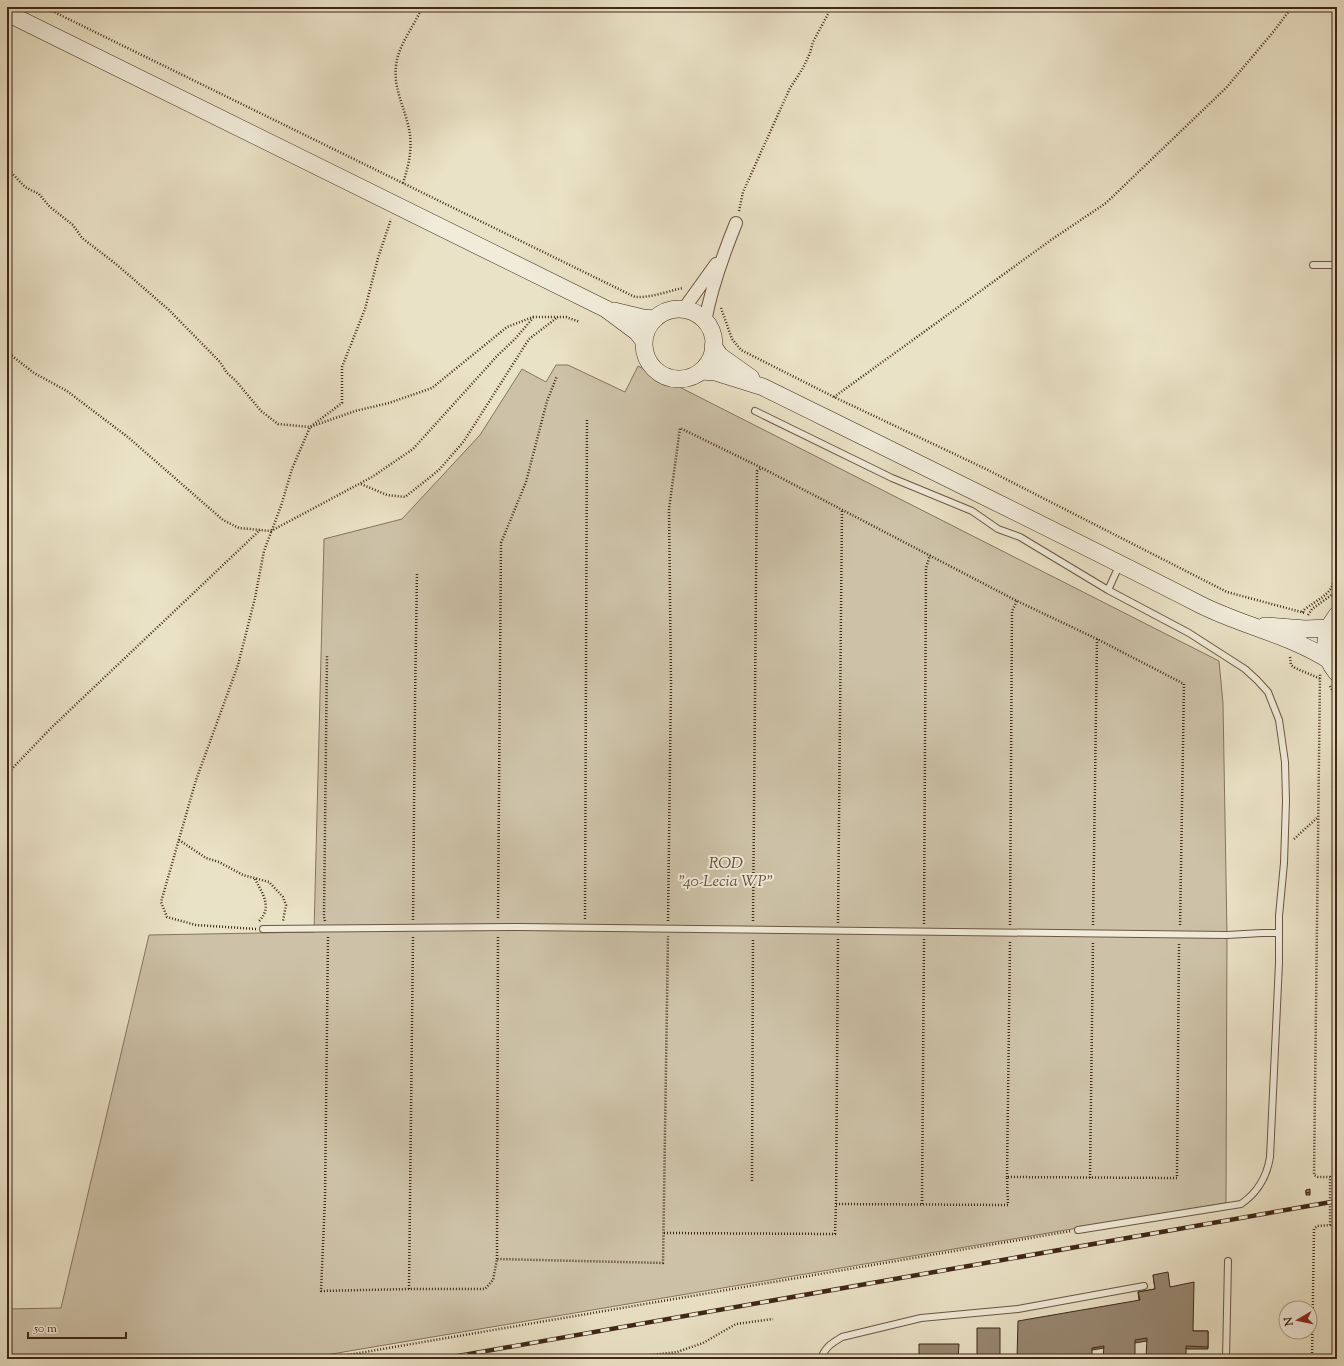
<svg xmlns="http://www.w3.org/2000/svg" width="1344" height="1366" viewBox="0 0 1344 1366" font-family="'Sorts Mill Goudy',serif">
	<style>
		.green { fill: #cdc2a8; stroke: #867460 }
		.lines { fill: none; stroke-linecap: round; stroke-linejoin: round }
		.lane-casing { stroke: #6a5643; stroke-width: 8 }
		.street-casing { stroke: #6a5643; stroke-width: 14 }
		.secondary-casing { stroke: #3f2717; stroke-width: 18 }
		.path { stroke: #3f2717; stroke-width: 2.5; stroke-dasharray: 1 2; stroke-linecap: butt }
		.lane { stroke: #f1ecda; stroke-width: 6 }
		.street { stroke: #f1ecda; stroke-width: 12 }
		.secondary { stroke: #f1ecda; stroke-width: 17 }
		.rail-casing { stroke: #3f2717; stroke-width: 4.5 }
		.rail { stroke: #f1ecda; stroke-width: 3; stroke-dasharray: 9; stroke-linecap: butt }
		.wall { fill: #837562; stroke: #3f2717 }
		.building { fill: #988872; stroke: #3f2717 }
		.labels { text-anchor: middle; stroke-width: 4; stroke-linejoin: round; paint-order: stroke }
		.park-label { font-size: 16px; font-style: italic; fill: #624e3b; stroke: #f1ecda }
	</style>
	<rect width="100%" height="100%" fill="#eae2c6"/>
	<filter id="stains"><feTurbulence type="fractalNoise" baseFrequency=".005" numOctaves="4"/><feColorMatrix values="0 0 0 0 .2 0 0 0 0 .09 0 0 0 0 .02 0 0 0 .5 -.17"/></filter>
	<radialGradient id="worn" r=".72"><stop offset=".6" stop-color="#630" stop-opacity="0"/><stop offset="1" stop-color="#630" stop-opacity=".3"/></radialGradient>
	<!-- green -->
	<path class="green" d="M556,365h12l57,27 13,-26 581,295 4,42 4,232 -1,268 -924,156h-295v-50l54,-1 88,-373 165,-3 10,-393 78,-20 78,-84 42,-66 24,13z"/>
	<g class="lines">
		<defs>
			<path id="lane" d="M1313,265h24
				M755,411l137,67 80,33 26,18 22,8 88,53 81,43 56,36 12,11 11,12 11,28 6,42 1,39 -2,62 -5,53v47l-9,194c-3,19 -13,36 -29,47l-163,26
				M1108,590l11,-24
				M263,929l257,-2 707,8 35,-2h17
				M821,1359c4,-12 11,-16 21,-22l79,-19 97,-9 126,-23
				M1226,1359l2,-98"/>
			<path id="street" d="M683,310l33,-46
				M705,322c6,-34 18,-67 31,-99"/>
			<path id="secondary" d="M7,13l599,296 31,23 7,9
				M644 344a35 35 0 1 1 70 0a35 35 0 1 1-70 0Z
				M614,311l29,7 12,1
				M713,346l7,10 31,22
				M701,371l14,1 48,15c146,72 293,144 438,218 42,21 89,30 128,55
				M1337,615c-15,19 -15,40 0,58
				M1265,626l40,3 24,-1"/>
		</defs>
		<!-- lane casing -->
		<use href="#lane" class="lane-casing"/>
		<!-- street casing -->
		<use href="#street" class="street-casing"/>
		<!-- secondary casing -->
		<use href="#secondary" class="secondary-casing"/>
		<!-- path -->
		<path class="path" d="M44,7l591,290c16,1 33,-6 48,-9
			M7,168l18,19 14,7 11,13 23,18 9,13 34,26 53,46 51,52 7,11 9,8 25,30 17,13 32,3 45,-16 34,-8 43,-15 75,-61 26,-10h33l14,5
			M403,183c5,-15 9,-31 7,-48 -3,-24 -17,-44 -14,-69 2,-21 18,-39 26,-59
			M739,211l4,-19 47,-104 13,-20 7,-15 3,-11 15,-28 1,-7
			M721,308l11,31 9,11 93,47 152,72 241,123 78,21
			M7,352l27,21 33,18 62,47 94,82 16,8 32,3 101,-54 41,-28 85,-94 17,-16 18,-21
			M834,397l217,-157 55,-37 120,-115 48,-57 18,-24
			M361,484l26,11 18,2 34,-27 25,-29 65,-102 29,-22
			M1337,505v4
			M1337,543v6
			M1302,612l3,-3c27,-19 29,-15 30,-49l2,-2
			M1308,615l4,-6 25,-18
			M1290,657l1,8 4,3 26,11
			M1330,686l7,13
			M7,774l43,-45 210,-199
			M1333,787l4,-67
			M1294,839l24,-22
			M179,840l27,18 13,4 24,13 26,7 14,15 3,8 -3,16
			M255,879c7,14 18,28 4,42
			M498,918l3,-375 25,-61 21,-81 10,-25
			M585,919l2,-501
			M413,920l2,-220 2,-128
			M325,921l-1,-4 3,-261
			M668,921l3,-238 -2,-174 11,-81 82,40
			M753,921l4,-450 5,-3 255,133 80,38 87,45 -4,243
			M838,923l4,-413
			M924,924l2,-356 4,-13
			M1010,925l2,-314 5,-10
			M1093,925l4,-286
			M256,929l-60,-4 -29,-8 -6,-15 35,-122 42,-115 17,-67 9,-47 17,-45 11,-37 18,-42 32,-24v-36l23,-58 13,-51 13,-39
			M328,937l-3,261 -4,93 88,-2h76l8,-9 4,-21 166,4 5,-327
			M1007,1177l3,-235
			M1090,1178l3,-236
			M752,1181l1,-243
			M836,1204l2,-266
			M922,1204l2,-265
			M664,1233l171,1 1,-30 172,1 -1,-28 170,1 2,-234
			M497,1259l1,-324
			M409,1289l4,-352
			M324,1359l747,-128
			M618,1359l59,-7 26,-9 33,-19 37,-5
			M1312,1359l2,-130 3,-3 13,-1v-48h-12l-4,-2 6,-501"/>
		<!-- lane -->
		<use href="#lane" class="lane"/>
		<!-- street -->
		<use href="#street" class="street"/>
		<!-- secondary -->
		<use href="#secondary" class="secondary"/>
		<defs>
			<path id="rail" d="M441,1359l896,-158"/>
		</defs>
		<!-- rail casing -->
		<use href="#rail" class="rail-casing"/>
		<!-- rail -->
		<use href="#rail" class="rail"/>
	</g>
	<!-- wall -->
	<path class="wall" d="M1306,1190l4,2v3h-4z
		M1153,1275l17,12 23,44h15v18h-22l-39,-8 -55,9 -75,9 122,-59 -1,-8 17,-3z"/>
	<!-- building -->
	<path class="building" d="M1310,1189v3l-4,1v-3z
		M1168,1272l2,15 24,-5 -1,49h15v16l-22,-1v13h-40l1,-21 -12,2v19h-32l1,-13 -12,2v11h-75l1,-38 122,-21 -2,-8 17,-3 -2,-14z
		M977,1328h23v31h-23z
		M919,1344h40l-1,15h-39z"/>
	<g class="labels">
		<!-- park labels -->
		<g class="park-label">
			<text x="726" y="868">ROD<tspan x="726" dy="18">"40-Lecia WP"</tspan></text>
		</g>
	</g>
	<!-- margin -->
	<rect width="1344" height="1366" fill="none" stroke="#eae2c6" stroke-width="24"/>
	<rect x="8" y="8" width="1328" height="1350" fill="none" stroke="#3f2717" stroke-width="2"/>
	<rect x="12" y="12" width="1320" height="1342" fill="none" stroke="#3f2717"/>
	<!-- north arrow -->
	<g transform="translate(1298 1320) rotate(261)"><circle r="19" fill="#f1ecda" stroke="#aa9d8c"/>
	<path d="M0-3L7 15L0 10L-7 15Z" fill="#8f2418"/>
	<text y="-6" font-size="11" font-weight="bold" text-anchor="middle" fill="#3f2717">N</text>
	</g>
	<!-- scale -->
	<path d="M28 1332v6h98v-6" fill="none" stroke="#3f2717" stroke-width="2"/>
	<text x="34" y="1332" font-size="12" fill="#3f2717" stroke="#f1ecda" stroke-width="3" paint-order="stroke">50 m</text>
	<rect width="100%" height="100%" filter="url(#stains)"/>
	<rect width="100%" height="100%" fill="url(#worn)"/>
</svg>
